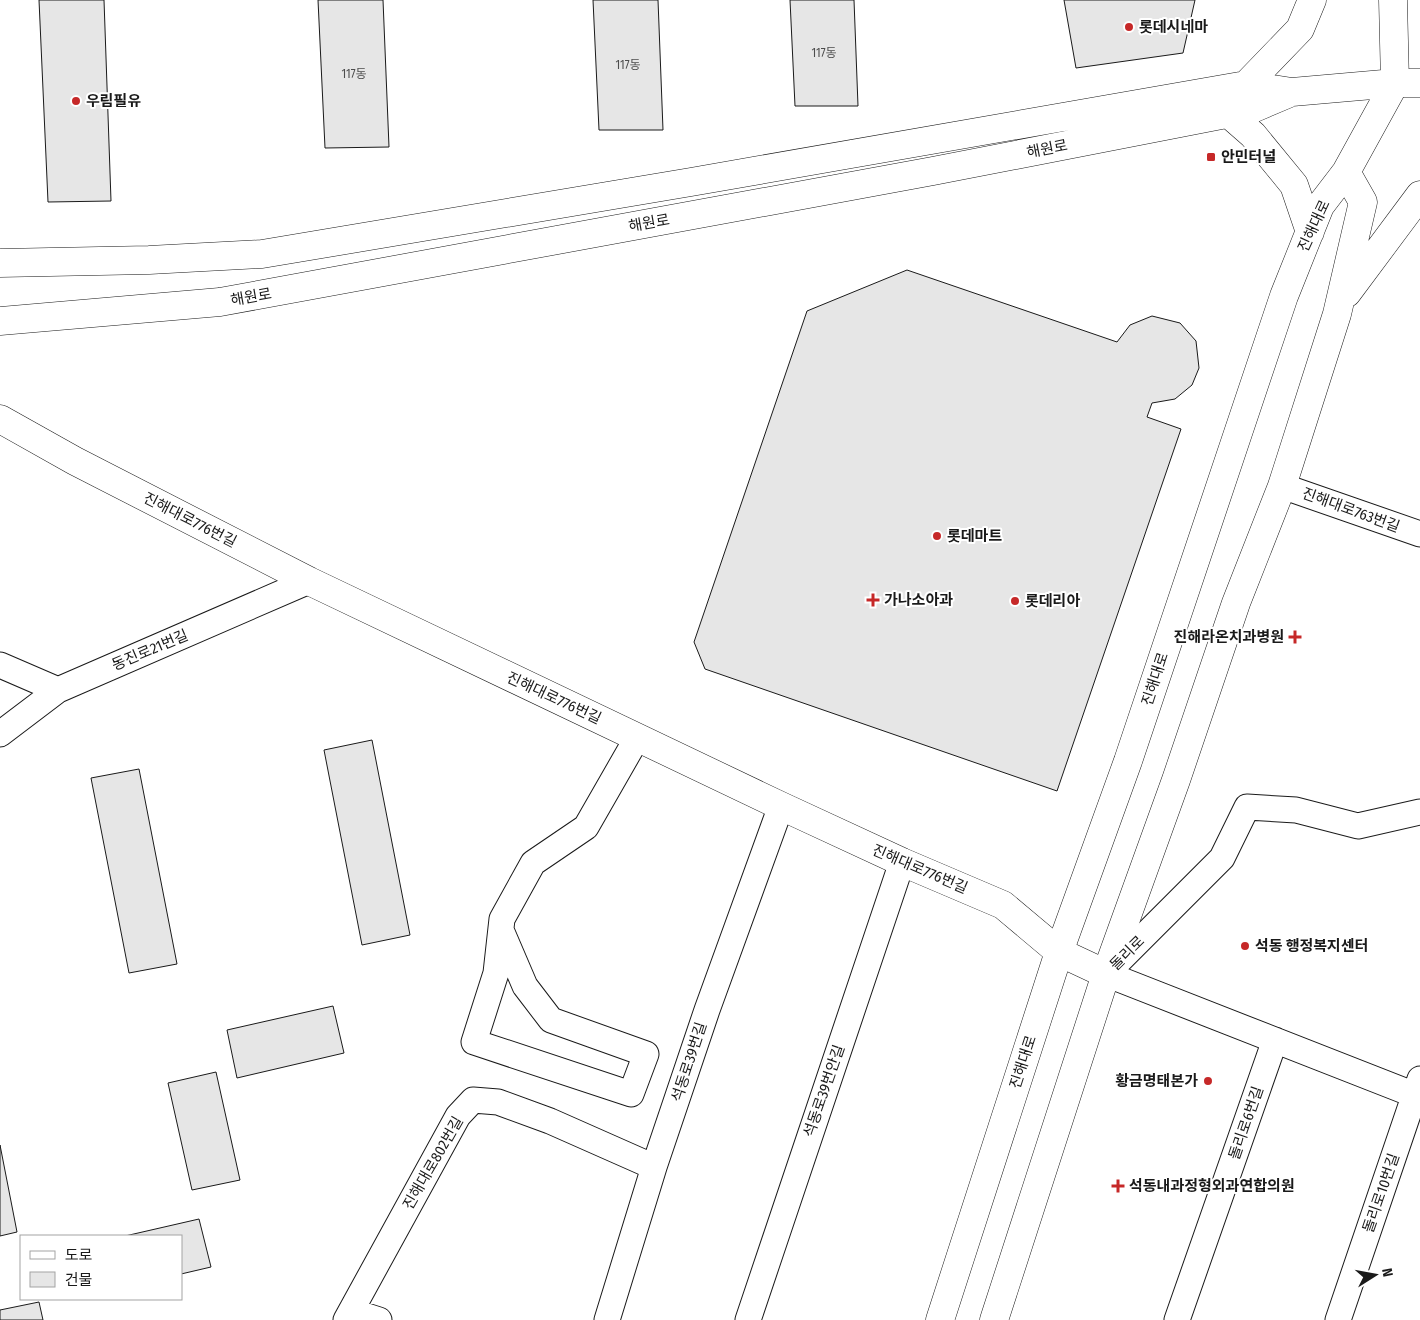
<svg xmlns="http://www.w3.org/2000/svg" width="1420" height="1320" viewBox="0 0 1420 1320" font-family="'Fira Sans Condensed','Noto Sans KR',sans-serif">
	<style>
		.building { fill: #e6e6e6; stroke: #1a1a1a }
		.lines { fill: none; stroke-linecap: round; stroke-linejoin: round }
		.minor-casing { stroke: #1a1a1a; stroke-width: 27 }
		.secondary-casing { stroke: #1a1a1a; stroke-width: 29 }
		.primary-casing { stroke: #1a1a1a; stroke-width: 29 }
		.minor { stroke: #fff; stroke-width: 25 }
		.secondary { stroke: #fff; stroke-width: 28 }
		.primary { stroke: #fff; stroke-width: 28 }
		.poi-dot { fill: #c62828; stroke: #fff; stroke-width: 2 }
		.labels { text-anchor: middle; stroke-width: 4; stroke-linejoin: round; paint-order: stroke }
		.number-label { font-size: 12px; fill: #4d4d4d }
		.poi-label { font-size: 15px; font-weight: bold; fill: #1a1a1a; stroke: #fff; text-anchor: start }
		.street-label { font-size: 15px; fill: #1a1a1a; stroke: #fff }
	</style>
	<rect width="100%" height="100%" fill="#fff"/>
	<!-- building -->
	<path class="building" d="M39,0h65l7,201 -63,1z
		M318,0h65l6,147 -64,1z
		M593,0h65l5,130h-64z
		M790,0h64l4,106h-63z
		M1064,0h131l-12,53 -107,15z
		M907,270l210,72 13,-17 22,-9 28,7 16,18 3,27 -7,17 -17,14 -23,4 -5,14 34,12 -124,362 -352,-122 -11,-27 113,-331z
		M372,740l38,195 -48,10 -38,-195z
		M139,769l38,195 -48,9 -38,-195z
		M333,1006l11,47 -107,25 -10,-48z
		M216,1072l24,108 -48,10 -24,-107z
		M0,1145l17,87 -17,4z
		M199,1219l12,48 -30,7v-38h-56z
		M39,1302l4,18h-43v-10z"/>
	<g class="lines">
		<defs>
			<path id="minor" d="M1282,486l138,48
				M0,665l58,25
				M0,734l58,-44 251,-109
				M1420,812l-62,14 -62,-16 -49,-3 -25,51 -116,116 314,123
				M501,930l24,56 26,34 95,34 -15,40 -157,-52 22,-69 6,-54 31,-56 53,-36 51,-89
				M351,1311l28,9
				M346,1320l112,-204 15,-16 25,2 52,19 104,46
				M607,1320l47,-153 53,-157 74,-204
				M748,1320l154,-458
				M1177,1320l98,-280
				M1338,1320l82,-241"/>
			<path id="secondary" d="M0,419l75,42 234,120 472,225 121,56 101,43 56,47 47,22"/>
			<path id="primary" d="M1246,85l54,-56 12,-29
				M1229,114l24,21 41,50 16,47
				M0,263l149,-3 113,-6 429,-72 555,-97 46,7 103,-9h25
				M1347,293l73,-98
				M0,321l220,-19 713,-131 319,-62 40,-17
				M940,1320l119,-368 69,-191 156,-465 36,-90 26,-34 49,-89 -2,-83
				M994,1320l112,-346 70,-194 60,-177 46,-117 55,-172 26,-112 -17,-30"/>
		</defs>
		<!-- minor casing -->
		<use href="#minor" class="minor-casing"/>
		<!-- secondary casing -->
		<use href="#secondary" class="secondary-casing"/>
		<!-- primary casing -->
		<use href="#primary" class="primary-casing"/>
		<!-- minor -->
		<use href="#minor" class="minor"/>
		<!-- secondary -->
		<use href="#secondary" class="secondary"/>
		<!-- primary -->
		<use href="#primary" class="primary"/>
	</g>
	<!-- markers -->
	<g class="poi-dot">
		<circle cx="1129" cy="27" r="5"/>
		<circle cx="76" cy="101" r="5"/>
		<rect x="1206" y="152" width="10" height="10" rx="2.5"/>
		<circle cx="937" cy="536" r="5"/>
		<path d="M870.5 592.5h5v5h5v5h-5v5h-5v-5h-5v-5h5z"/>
		<circle cx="1015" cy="601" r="5"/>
		<path d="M1292.5 629.5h5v5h5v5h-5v5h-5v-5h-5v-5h5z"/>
		<circle cx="1245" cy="946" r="5"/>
		<circle cx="1208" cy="1081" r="5"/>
		<path d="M1115.5 1178.5h5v5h5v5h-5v5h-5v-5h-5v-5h5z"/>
	</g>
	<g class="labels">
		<!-- number labels -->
		<g class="number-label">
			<text x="824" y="57">117동</text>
			<text x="628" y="69">117동</text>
			<text x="354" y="78">117동</text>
		</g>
		<!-- poi labels -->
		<g class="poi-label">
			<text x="1139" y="32">롯데시네마</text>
			<text x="86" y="106">우림필유</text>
			<text x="1221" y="162">안민터널</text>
			<text x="947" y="541">롯데마트</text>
			<text x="884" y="605">가나소아과</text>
			<text x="1025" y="606">롯데리아</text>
			<text x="1284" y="642" text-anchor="end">진해라온치과병원</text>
			<text x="1255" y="951">석동 행정복지센터</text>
			<text x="1198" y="1086" text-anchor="end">황금명태본가</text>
			<text x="1129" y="1191">석동내과정형외과연합의원</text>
		</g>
		<!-- street labels -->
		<g class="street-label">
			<text transform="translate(1047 149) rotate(-11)" y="5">해원로</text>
			<text transform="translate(649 223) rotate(-10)" y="5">해원로</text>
			<text transform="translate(1314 226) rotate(-65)" y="5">진해대로</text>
			<text transform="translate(251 297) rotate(-10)" y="5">해원로</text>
			<text transform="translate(1351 510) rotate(20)" y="5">진해대로763번길</text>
			<text transform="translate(190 520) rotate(27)" y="5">진해대로776번길</text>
			<text transform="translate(150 650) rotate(-23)" y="5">동진로21번길</text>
			<text transform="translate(1155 679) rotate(-72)" y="5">진해대로</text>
			<text transform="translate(554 698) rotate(25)" y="5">진해대로776번길</text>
			<text transform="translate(920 869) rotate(23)" y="5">진해대로776번길</text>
			<text transform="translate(1127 953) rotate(-45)" y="5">돌리로</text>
			<text transform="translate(689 1062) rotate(-72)" y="5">석동로39번길</text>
			<text transform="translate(1023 1062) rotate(-72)" y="5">진해대로</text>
			<text transform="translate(824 1091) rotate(-71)" y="5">석동로39번안길</text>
			<text transform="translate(1246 1123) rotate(-71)" y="5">돌리로6번길</text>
			<text transform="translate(433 1163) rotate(-60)" y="5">진해대로802번길</text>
			<text transform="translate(1381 1193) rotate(-71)" y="5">돌리로10번길</text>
		</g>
	</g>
	<!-- legend -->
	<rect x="20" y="1235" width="162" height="65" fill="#ffffff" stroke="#a3a3a3"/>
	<rect x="30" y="1251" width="25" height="8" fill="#ffffff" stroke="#a3a3a3"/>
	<text x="65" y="1260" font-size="15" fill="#1a1a1a">도로</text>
	<rect x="30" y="1272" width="25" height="15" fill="#e6e6e6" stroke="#a3a3a3"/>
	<text x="65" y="1285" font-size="15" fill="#1a1a1a">건물</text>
	<!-- north arrow -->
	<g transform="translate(1375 1275) rotate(79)" stroke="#ffffff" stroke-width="4" paint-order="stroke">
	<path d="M0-4L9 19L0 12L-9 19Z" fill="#1a1a1a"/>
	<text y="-8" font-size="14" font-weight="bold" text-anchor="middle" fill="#1a1a1a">N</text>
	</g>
</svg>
